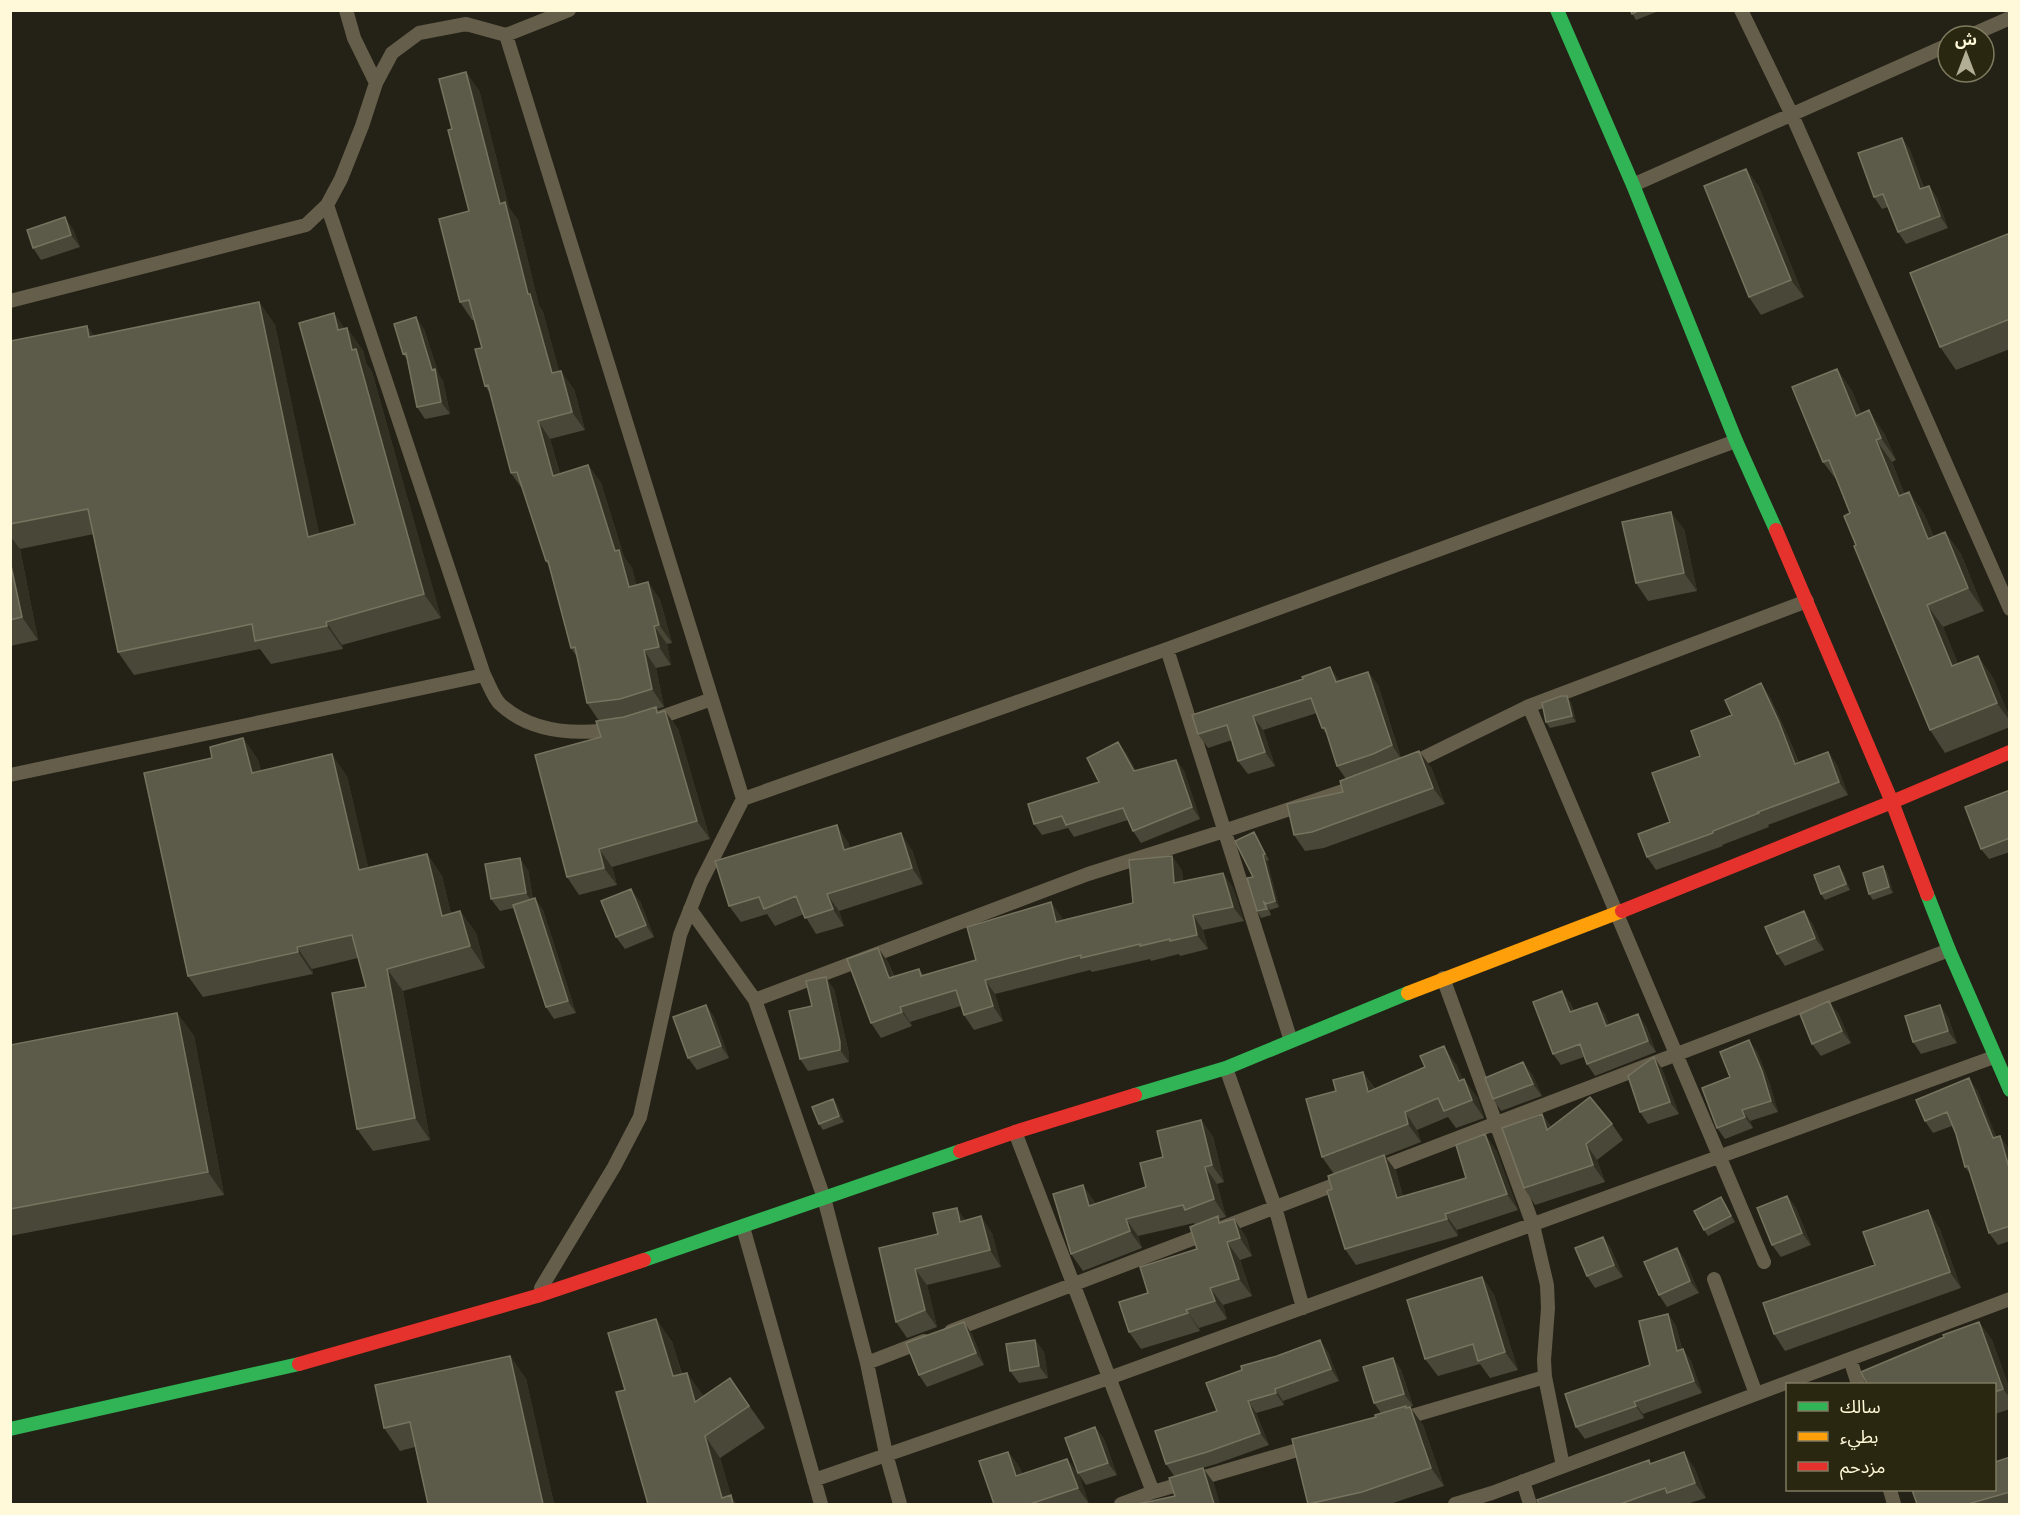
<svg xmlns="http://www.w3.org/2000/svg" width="2020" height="1515" viewBox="0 0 2020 1515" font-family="Roboto,'Noto Sans Arabic',sans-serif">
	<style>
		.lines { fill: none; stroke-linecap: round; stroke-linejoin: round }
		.lane { stroke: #655e4b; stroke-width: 14 }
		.fast { stroke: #30b455; stroke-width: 14 }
		.slow { stroke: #ff9f0a; stroke-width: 14 }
		.jam { stroke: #e5322d; stroke-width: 14 }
		.wall { fill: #494737 }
		.shaded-wall { fill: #323023 }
		.building { fill: #5c5a49; stroke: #76735f; stroke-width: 1.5 }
	</style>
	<rect width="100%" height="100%" fill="#242216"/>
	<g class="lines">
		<!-- lane -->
		<path class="lane" d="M346,10l8,28 22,45
			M1741,10l51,105 218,494
			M506,35l237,764
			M1969,36l41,-18
			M1633,185l315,-140
			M327,205l157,470c5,9 9,22 16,29 31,29 77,31 117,25
			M10,301l296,-76 21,-20 14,-26 21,-53 14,-43 16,-30 27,-20 47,-9 40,11 63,-25
			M1167,649l124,392
			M1529,706l235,556
			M650,721l62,-22
			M1409,765l120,-59 278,-105
			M10,775l474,-100
			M690,909l65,91 69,198 43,165 19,91 14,50
			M1443,978l90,247 14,60 1,23 -4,52 1,17 18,89
			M755,1000l333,-126 136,-43 137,-46
			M1226,1068l49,139 28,101
			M1015,1132l138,360
			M1374,1170l575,-220
			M743,1227l78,277
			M1714,1279l42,115
			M541,1288l73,-121 26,-50 40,-182 21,-53 42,-83 424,-150 569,-208
			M951,1331l396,-151
			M1850,1359l8,25
			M867,1363l57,-22
			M1398,1420l147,-43
			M814,1480l295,-102 885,-321
			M1523,1481l7,23
			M1890,1490l4,14
			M1121,1504l32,-12 158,-46
			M1455,1504l37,-11 518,-194"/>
		<!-- fast -->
		<path class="fast" d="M1557,10l76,175 103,256 40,89
			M1927,894l22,56 61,140
			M1135,1095l91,-27 182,-75
			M644,1260l316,-109
			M10,1429l289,-65"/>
		<!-- slow -->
		<path class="slow" d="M1408,993l214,-82"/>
		<!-- jam -->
		<path class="jam" d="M1776,530l116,272 35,92
			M1622,911l270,-109 118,-50
			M960,1151l55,-19 120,-37
			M299,1364l238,-68 107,-36"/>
	</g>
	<!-- wall -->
	<path class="wall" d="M1630,10l29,1 -23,9z
		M479,90l30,118 9,12 21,86 4,6 16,60 15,17 11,41 -35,9 10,35 28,-9 13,18 23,74 8,11 4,17 12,-3 12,18 12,43 -5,1 4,21 -15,3 8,39 -7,2 2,3 6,-1 13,18 32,110 -98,28 5,18 -38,10 -12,-18 34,-140 -2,-16 -12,-18 -10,-46 -6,-9 -22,-82 -3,-5 -23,-71 -12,-17 -21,-80 -5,-7 -3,-38 -8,-28h-2l-12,-18 9,-91 -17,-82z
		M1902,138l8,12 14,38 5,-2 8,12 11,30 -42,16 -8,-12 -10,-25 -6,2 -8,-12z
		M1746,169l13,18 45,110 -43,18 -12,-18z
		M73,229l7,18 -39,13 -8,-12z
		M2010,233v116l-54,21 -16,-23z
		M259,302l16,23 44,209 36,-10 -10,-195 2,-1 16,23 3,12 6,9 69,246 -99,27 1,4 -72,15 -11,-15 -126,26 -16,-23 -24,-118 -74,15 18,91 -28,6v-305l77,-15 7,10z
		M424,329l15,46 4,6 7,33 -25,5 -8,-12 -10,-48 -4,-5z
		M1837,369l15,22 9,22 23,20 12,27 -4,2 12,31 5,-1 15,22 10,23 11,-5 16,22 23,57 -41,16 15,37 20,-8 15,22 17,40v9l-65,26 -15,-23 -74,-185 -6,-32 -12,-31 -15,-20z
		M1684,529l13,62 -49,10 -12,-18z
		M1368,672l10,13 23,73 30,9 14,37 -121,44 -19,3 -11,-16 49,-43 3,-13 -9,-13 -10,-31 -5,-7 -5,-15 -54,17 12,36 -27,8 -10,-13 -6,-21 -24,8 -10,-14 141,-53z
		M1770,697l18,39 11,27 29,-11 9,13 11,30 -80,30 1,2 -47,18 1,1 -67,24 -9,-13 23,-35 30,-66 32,-41z
		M1571,702l5,20 -26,6 -4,-6z
		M243,738l15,22 3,11 86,5 21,91 59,-13 15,22 9,38 9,-3 16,22 9,35 -82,23 27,149 -57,11 -16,-22 9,-142 -8,-29 -46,11 1,5 -110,23 -15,-21 24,-218z
		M1118,742l8,11 10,18 40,-11 8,11 16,48 -59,24 -8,-12 -5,-11 -54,17 -6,-9 -26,7 -8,-11 65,-42z
		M2010,790v62l-21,7 -8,-10z
		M1254,832l4,7 11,21 -2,1 12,46 -9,3 -2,-3 3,8 -10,3 -4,-7 -4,-34z
		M848,842l2,7 62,1 11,34 -84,27 5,15 -28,8 -12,-20 -29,12 -8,-12 -26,8 -12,-16z
		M1172,856l10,15 1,10 40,-8 10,15 11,33 -41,9 5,19 -28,7 -1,-2 -28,7 -1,-2 -58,13 -2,-2 -95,24 8,27 -29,9 -10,-15 -3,-9 -51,16 2,4 -31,12 -10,-15 7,-75 10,14 6,14 25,-7 4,6 53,-15 85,-44 1,4 71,-17z
		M528,870l5,29 10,11 33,103 -22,6 -8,-12 -32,-99 -14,3 -9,-12z
		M1843,872l7,18 -25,10 -4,-6z
		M1887,872l6,21 -20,7 -4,-6z
		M640,901l14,36 -29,12 -9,-12z
		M1812,923l12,27 -39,16 -8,-12z
		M834,989l15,65v8l-41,9 -8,-12 12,-53z
		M1570,1002l4,9 31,3 4,11 37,1 10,26 -61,24 -8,-12 -3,-7 -23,8 -8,-11z
		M706,1005l8,12 15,41 -32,12 -9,-12z
		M177,1013l17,23 30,159 -214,41v-191z
		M1838,1013l13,30 -30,13 -9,-12z
		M1948,1017l9,26 -36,11 -8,-12z
		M1757,1051l12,31 9,30 -28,9 3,7 -28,11 -8,-11 13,-51z
		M1654,1057l8,12 17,45 -31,10 -8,-12z
		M1456,1064l7,16 14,17 7,21 -28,10 -8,-11 -31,13 4,12 -36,14 11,15 7,25 63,-18 30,-28 22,60 -61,20 1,6 -102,29 -11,-16 -13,-60 2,-15 -12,-17 14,-66 27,-19 12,17 50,-22z
		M1532,1074l10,22 -41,15 -8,-12z
		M1977,1090l19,47 4,-1 8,12 2,4v89l-12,4 -9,-12 -18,-58 -6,-8 -9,-33 -4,-8 -19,7 -8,-12z
		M833,1099l4,6 7,17 -21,8 -4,-6z
		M1542,1114l9,13 61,-3 11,16 -26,20 8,22 -70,23 -11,-17z
		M1201,1120l12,17 11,45 -7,2 9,33 -7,2 3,4 12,-4 12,18 6,19 -12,4 12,36 -29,9 4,14 -28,9 1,3 -59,18 -12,-17 19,-39 49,-44 -2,-24 -1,-2 -56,13 4,12 -59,23 -12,-17 12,-69 12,19 51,-17 17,-30z
		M1787,1196l9,12 15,37 -30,12 -9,-12z
		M1725,1203l10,19 -27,14 -4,-6z
		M965,1220l27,13 9,34 -74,18 10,42 -30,11 -11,-16 -17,-74 59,-14z
		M1939,1227l22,61 -176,63 -11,-17 101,-69z
		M1603,1237l8,12 12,28 -28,11 -8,-12z
		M1677,1248l8,12 14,33 -32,14 -8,-12z
		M1482,1277l12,18 24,75 -28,8 -10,-14 -42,12 -13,-17z
		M1668,1314l8,12 6,23 9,12 11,32 -59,21 1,4 -59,21 -9,-12 74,-62z
		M656,1319l16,23 10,32 5,-1 16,24 43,4 19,27 -45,30 11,38 -106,-106z
		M1979,1322l13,18 18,50v19l-15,5v-30z
		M972,1334l12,31 -57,22 -8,-12z
		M1035,1340l9,12 4,26 -29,5 -9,-12z
		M1328,1352l11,29 -56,20 1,4 -28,8 13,32 -53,19 -42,12 -8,-12 51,-53 25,-41z
		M510,1356l16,23 28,125h-126l-13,-57 -15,4 -16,-23z
		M1393,1358l8,12 12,36 -3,1 13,18 21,61 -54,18h-82l-16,-65 84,-22 5,-4 -7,-10z
		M1095,1427l9,12 13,36 -31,10 -8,-12z
		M1008,1452l12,16 2,6 45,-15 12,16 10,29h-95z
		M2010,1457v47h-93z
		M1651,1464l43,3 12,31 -19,6h-148z"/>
	<!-- shaded-wall -->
	<path class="shaded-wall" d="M466,72l13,18 30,118 9,12 21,86 4,6 22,79 -13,-18 -52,-169z
		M1902,138l8,12 18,51 -8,-12z
		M1746,169l13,18 45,110 -13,-17z
		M1929,186l8,12 11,30 -8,-12z
		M65,217l8,12 7,18 -9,-12z
		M259,302l16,23 50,235 -17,-23z
		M334,313l14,20 -1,-5 16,23 3,12 6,9 69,246 -17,-24 -86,-264z
		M416,317l8,12 15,46 4,6 7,33 -9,-12z
		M87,326l16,23 -14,-12z
		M1837,369l15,22 20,47 -16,-22z
		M561,371l13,18 11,41 -13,-18z
		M1869,410l15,23 12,27 -15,-22z
		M538,421l12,18 15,55 -12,-18z
		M1876,440l16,22 22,56 -15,-22z
		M588,465l13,18 23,74 8,11 10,36 -13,-17 -14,-36z
		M1909,492l15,22 20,47 -16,-22z
		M1671,512l13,17 13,62 -13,-18z
		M1945,532l16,22 23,57 -16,-23z
		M10,536l10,13 18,91 -16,-23 -12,-56z
		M648,582l12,18 12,43 -13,-18z
		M1927,605l16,22 25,62 -16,-23z
		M326,622l16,23 1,4 -16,-23z
		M654,626l13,18 4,21 -12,-18z
		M644,650l12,18 8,39 -12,-18z
		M1978,656l15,22 17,40v3l-13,-18z
		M1330,667l9,13 6,16 -9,-14z
		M1368,672l10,13 23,74 -9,-14z
		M1761,683l9,14 18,39 16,42 -9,-14z
		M1567,696l4,6 5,20 -4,-6z
		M665,711l13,18 32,110 -13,-18z
		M1253,716l10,14 12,36 -10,-14z
		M243,738l15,22 10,35 -16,-22z
		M1118,742l8,11 16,30 -8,-12z
		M1419,751l12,16 14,37 -12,-16z
		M1828,752l9,13 11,30 -9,-13z
		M332,754l15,22 27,115 -15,-21z
		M1176,760l8,11 16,48 -8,-12z
		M837,825l11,17 8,25 -12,-17z
		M1254,832l4,7 11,21 -4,-6z
		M901,833l11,17 11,34 -11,-16z
		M599,849l13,18 5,18 -13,-17z
		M427,854l15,22 15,62 -15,-22z
		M1263,855l4,6 12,46 -4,-6z
		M1172,856l10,15 3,26 -11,-14z
		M520,858l8,12 6,35 -8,-12z
		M1839,866l4,6 7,18 -4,-6z
		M1883,866l4,6 6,21 -4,-6z
		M1223,873l10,15 11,33 -11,-14z
		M631,889l9,12 14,36 -8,-12z
		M827,894l12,17 5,15 -11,-17z
		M535,898l8,12 33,103 -8,-12z
		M1051,902l10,14 5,20 -10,-14z
		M460,911l16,22 9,35 -15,-22z
		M1804,911l8,12 12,27 -9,-12z
		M1193,915l10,15 5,19 -11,-14z
		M297,947l15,22 1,5 -15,-22z
		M878,948l10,14 11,30 -10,-14z
		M387,969l16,22 27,149 -15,-22z
		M826,977l8,12 15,65v8l-9,-12z
		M985,980l10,14 8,27 -10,-15z
		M1562,991l8,11 8,22 -8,-12z
		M1829,1001l9,12 13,30 -9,-12z
		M1597,1003l8,11 9,24 -8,-12z
		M706,1005l8,12 15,41 -8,-12z
		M1940,1005l8,12 9,26 -9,-12z
		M900,1007l10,15 2,4 -10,-14z
		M177,1013l17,23 30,159 -16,-23z
		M1638,1014l8,12 10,26 -8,-11z
		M1749,1040l8,11 12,31 9,30 -7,-11z
		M1444,1046l12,18 15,33 -7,-18 13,18 7,21 -25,-37z
		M1654,1057l8,12 17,45 -9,-12z
		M1523,1062l9,12 10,22 -9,-12z
		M1363,1072l12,18 -7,2z
		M1969,1078l8,12 25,60 -9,-12z
		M833,1099l4,6 7,17 -5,-6z
		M1742,1110l8,11 3,7 -8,-11z
		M1405,1112l12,18 4,12 -13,-18z
		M1542,1114l11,17 -6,-1z
		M1201,1120l12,17 11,45 -12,-17z
		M1485,1134l11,16 22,60 -11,-16z
		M2000,1136l8,12 2,4v19z
		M1586,1144l11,16 8,22 -12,-17z
		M1384,1155l12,16 12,43 -11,-16z
		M1205,1167l12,17 9,33 -12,-18z
		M1083,1185l12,17 6,21 -12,-17z
		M1787,1196l9,12 15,37 -9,-12z
		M1721,1197l4,6 10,19 -4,-6z
		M957,1208l11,16 -8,-2z
		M1928,1210l11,17 22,61 -11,-16z
		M1445,1214l12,16 1,6 -11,-17z
		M981,1216l11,17 9,34 -11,-17z
		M1126,1219l12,17 4,12 -12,-17z
		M1234,1219l12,18 6,19 -12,-18z
		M1603,1237l8,12 12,28 -9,-12z
		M1227,1242l13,18 12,36 -13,-17z
		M1677,1248l8,12 14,33 -9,-12z
		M915,1269l12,16 10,42 -12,-17z
		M1482,1277l12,18 24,75 -13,-18z
		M1210,1288l13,17 4,14 -12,-18z
		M1186,1310l13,18 1,3z
		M1668,1314l8,12 9,37 -8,-12z
		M656,1319l16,23 17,57 -16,-23z
		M964,1322l8,12 12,31 -8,-12z
		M1979,1322l13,18 18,50v8l-7,-9z
		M1035,1340l9,12 4,26 -9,-12z
		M1320,1340l8,12 11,29 -8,-12z
		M1683,1349l8,12 11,32 -8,-12z
		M510,1356l16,23 28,125h-11z
		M1393,1358l8,12 12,36 -9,-12z
		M687,1373l16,22 8,29 -16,-22z
		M1275,1389l8,12 1,4 -8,-12z
		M1248,1401l8,12 13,32 -9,-12z
		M1634,1402l9,12 1,4 -8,-12z
		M1406,1406l8,11 -4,-10 13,18 21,61 -13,-18z
		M1095,1427l9,12 13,36 -9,-12z
		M705,1436l15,22 11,38 6,8h-10l-5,-6z
		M1008,1452l12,16 8,24 -12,-16z
		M1684,1452l10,15 12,31 -11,-15z
		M1067,1459l12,16 10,29 -11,-16z
		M1203,1468l11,15 6,21h-6z"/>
	<!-- building -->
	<path class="building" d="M1630,10h10l-8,4z
		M466,72l34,132 5,-2 23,92h2l22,79 9,-2 11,41 -34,9 15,55 35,-11 27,86 4,-1 10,37 19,-5 11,43 -5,1 5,21 -15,3 8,39 -32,10 -33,4 -12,-56 -4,1 -23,-87h-2l-29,-89 -6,1 -23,-88 -3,1 -10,-37 7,-1 -13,-48 -9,2 -21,-83 30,-8 -21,-81 4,-1 -13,-50z
		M1902,138l18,51 9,-3 11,30 -42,16 -15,-38 -9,3 -16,-44z
		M1746,169l45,111 -42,17 -45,-111z
		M65,217l6,18 -38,13 -6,-18z
		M2010,233v86l-70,28 -30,-74z
		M259,302l49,235 47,-13 -56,-201 35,-10 4,17 9,-2 5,22 4,-1 68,245 -98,28 1,4 -72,15 -3,-17 -134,28 -30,-143 -78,15v-183l77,-15 2,11z
		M416,317l16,53 3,-1 6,33 -24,5 -11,-54 -3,1 -9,-30z
		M1837,369l19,47 13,-6 12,28 -5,2 23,56 10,-4 19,47 17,-7 23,56 -41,17 25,61 26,-10 19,47 -67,27 -76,-184 2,-1 -12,-29 6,-3 -21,-53 -6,2 -31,-75z
		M1671,512l13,61 -48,10 -14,-61z
		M10,561l12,56 -12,3z
		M1330,667l6,15 32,-10 24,73 -19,9 -36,12 -12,-38h-3l-11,-30 -58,18 12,36 -27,9 -11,-36 -29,9 -6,-19 111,-36 -1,-2z
		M1761,683l18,39 16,42 33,-12 11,30 -81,30 1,1 -46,18v2l-66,24 -9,-23 32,-12 -18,-49 48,-17 -9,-25 41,-16 -7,-15z
		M1561,696h6l5,20 -26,6 -4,-19z
		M656,707l1,6 8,-2 32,110 -98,28 5,19 -37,9 -32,-122 66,-18 -5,-16 28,-4z
		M243,738l9,35 80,-19 27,116 68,-16 15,62 18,-5 10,35 -83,23 28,149 -58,11 -25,-136 34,-6 -14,-52 -55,12 1,5 -110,24 -44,-203 68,-15 -2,-11z
		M1118,742l16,29 42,-11 16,47 -59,24 -10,-23 -57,17 -4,-9 -28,8 -6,-20 71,-22 -12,-24z
		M1419,751l14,37 -121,44 -18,3 -7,-31 56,-12 -3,-11z
		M2010,790v48l-29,11 -16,-42z
		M837,825l7,25 57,-17 11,35 -85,26 6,15 -28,9 -9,-22 -32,13 -5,-12 -30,9 -14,-45z
		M1254,832l11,22 -2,1 12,46 -9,3 -3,-3 4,8 -10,2 -10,-33 6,-1 -18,-36z
		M1172,856l2,27 49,-10 10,34 -40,8 4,20 -27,6v-2l-30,7v-2l-59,14v-3l-96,25 8,26 -29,9 -8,-25 -56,17 2,5 -31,11 -24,-64 31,-11 11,30 30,-9 2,7 55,-16 -9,-33 84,-25 5,20 77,-19 -4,-43z
		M520,858l6,35 -35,6 -6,-35z
		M1839,866l7,18 -25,10 -7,-19z
		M1883,866l6,21 -20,7 -6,-21z
		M631,889l15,36 -30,12 -15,-36z
		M535,898l33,103 -22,6 -33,-102z
		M1804,911l11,27 -38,16 -12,-27z
		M826,977l14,65v8l-40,9 -11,-48 23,-5 -6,-25z
		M1562,991l8,21 27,-9 9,23 32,-12 10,27 -61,23 -7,-20 -27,10 -20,-52z
		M1829,1001l13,30 -30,13 -12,-30z
		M706,1005l15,41 -33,12 -15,-41z
		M1940,1005l8,26 -35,11 -8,-26z
		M177,1013l31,159 -198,37v-164z
		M1749,1040l13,31 9,30 -29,9 3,7 -28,11 -15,-40 28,-11 -10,-25z
		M1444,1046l15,35 5,-2 8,21 -28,11 -6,-13 -33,14 3,12 -86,33 -16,-58 30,-8 -3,-11 30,-8 5,20 57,-25 -5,-11z
		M1654,1057l16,45 -30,10 -12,-36z
		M1523,1062l10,22 -40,15 -8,-21z
		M1969,1078l24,60 7,-2 10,35v55l-21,7 -21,-67 -3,1 -9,-33 -9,-22 -22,9 -9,-21z
		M1590,1097l22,27 -26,20 7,21 -69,23 -22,-60 40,-14 5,16z
		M833,1099l6,17 -20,8 -7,-17z
		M1201,1120l11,45 -7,2 9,32 -29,11 -2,-5 -57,14 4,12 -59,23 -18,-60 30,-9 6,21 57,-19 -6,-24 23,-6 -6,-26z
		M1485,1134l22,60 -62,20 2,5 -102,30 -18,-58 5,-2 -4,-13 56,-21 13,43 69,-20 -10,-33z
		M1787,1196l15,37 -30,12 -15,-37z
		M1721,1197l10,19 -27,14 -10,-19z
		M957,1208l3,14 21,-6 9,34 -75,19 10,41 -29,12 -17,-74 59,-14 -5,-21z
		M1928,1210l22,62 -176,62 -11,-31 112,-38 -12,-33z
		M1218,1216l1,7 15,-4 6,19 -13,4 12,37 -29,9 5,13 -29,9 2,3 -59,19 -10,-30 29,-9 -8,-26 57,-18 -7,-22z
		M1603,1237l11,28 -27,11 -12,-28z
		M1677,1248l13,33 -31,14 -15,-33z
		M1482,1277l23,75 -27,9 -5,-17 -48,15 -18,-59z
		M1668,1314l9,37 6,-2 11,32 -60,21 2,4 -60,21 -11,-33 85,-29 -11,-44z
		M656,1319l17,57 14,-3 8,29 35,-24 19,28 -44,30 17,62 9,-3 2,9h-85l-32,-112 9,-2 -17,-57z
		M964,1322l12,31 -57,22 -13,-32z
		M1979,1322l24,67 -8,3v-8h-128l-6,-12 83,-35 -1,-2z
		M1035,1340l4,26 -29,5 -4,-27z
		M1320,1340l11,29 -56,20 1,4 -28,8 12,32 -53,19 -41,12 -11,-33 62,-20 -11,-28 36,-13 -1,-4 36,-10z
		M510,1356l33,148h-115l-18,-82 -26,6 -9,-43z
		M1393,1358l11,36 -30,9 -11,-36z
		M1406,1406v2l4,-1 21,61 -69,24 -54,12 -16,-65 84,-22 -1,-2z
		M1095,1427l13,36 -30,10 -13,-35z
		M1008,1452l8,24 51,-17 11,29 -48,16h-36l-15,-43z
		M1684,1452l11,31 -28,10 -2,-5 -45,16h-81l-2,-4 112,-40 1,4z
		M2010,1457v35l-42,12h-51l-5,-14h83v-28z
		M1203,1468l11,36h-76l37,-8 -6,-18z"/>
	<!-- border -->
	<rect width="2020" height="1515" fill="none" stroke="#fff9d9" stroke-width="24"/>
	<!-- legend -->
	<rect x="1786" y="1383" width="210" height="108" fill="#2a2710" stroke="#7f7b60" stroke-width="1.5"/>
	<rect x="1798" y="1402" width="30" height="9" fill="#30b455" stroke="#7f7b60" stroke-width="1.5"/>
	<text x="1840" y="1413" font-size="18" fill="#fff9d9">سالك</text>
	<rect x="1798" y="1432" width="30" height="9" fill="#ff9f0a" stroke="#7f7b60" stroke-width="1.5"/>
	<text x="1840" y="1443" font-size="18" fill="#fff9d9">بطيء</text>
	<rect x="1798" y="1462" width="30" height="9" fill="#e5322d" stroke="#7f7b60" stroke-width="1.5"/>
	<text x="1840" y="1473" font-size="18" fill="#fff9d9">مزدحم</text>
	<!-- north arrow -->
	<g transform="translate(1966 54)"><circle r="28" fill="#2a2710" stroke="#7f7b60" stroke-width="1.5"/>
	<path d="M0-4.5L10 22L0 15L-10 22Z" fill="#b2ae95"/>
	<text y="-9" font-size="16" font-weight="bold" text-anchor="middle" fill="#fff9d9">ش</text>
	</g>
</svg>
